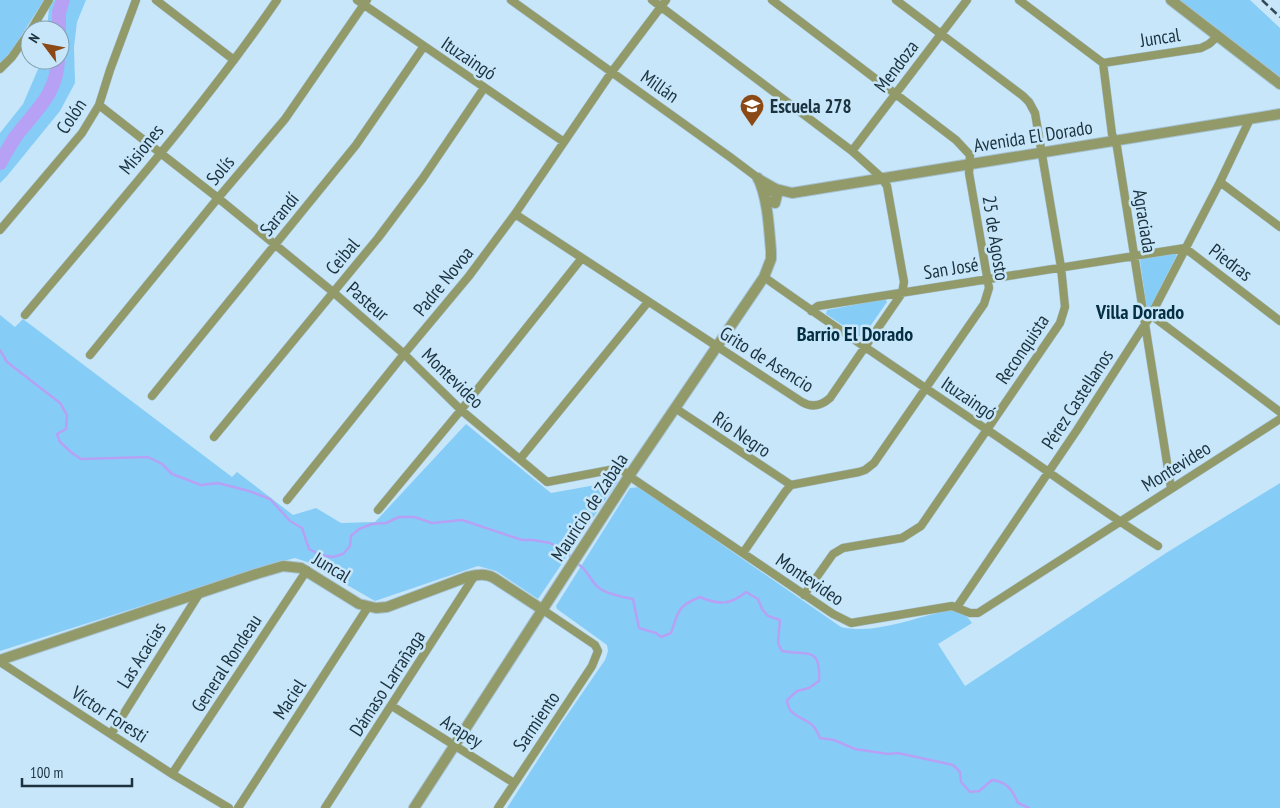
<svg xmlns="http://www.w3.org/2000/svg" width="1280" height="808" viewBox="0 0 1280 808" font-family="'PT Sans Narrow',sans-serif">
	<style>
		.green { fill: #85cdf6 }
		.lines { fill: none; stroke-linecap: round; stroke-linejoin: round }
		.stream { stroke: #b6a1f5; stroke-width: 2.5 }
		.river { stroke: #b6a1f5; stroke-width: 14 }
		.minor-casing { stroke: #a5c2d4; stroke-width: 9 }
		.tertiary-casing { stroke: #a5c2d4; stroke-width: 12 }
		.minor { stroke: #939a69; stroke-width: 8 }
		.tertiary { stroke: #939a69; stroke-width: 10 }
		.rail { stroke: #334a57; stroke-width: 2.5; stroke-dasharray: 8 4; stroke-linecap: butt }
		.labels { text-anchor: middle; stroke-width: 5; stroke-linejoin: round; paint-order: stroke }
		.street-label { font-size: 19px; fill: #1c323e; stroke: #c7e6fa }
		.poi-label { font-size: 19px; font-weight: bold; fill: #1c323e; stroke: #c7e6fa; text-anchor: start }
		.neighbourhood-label { font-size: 20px; font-weight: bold; fill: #042f43; stroke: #c7e6fa }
	</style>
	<rect width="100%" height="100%" fill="#c7e6fa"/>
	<!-- green -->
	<path class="green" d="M0,0h44l-35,55 -9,8z
		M54,0h32l-9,22 -3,25 1,36 -15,28 -53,65 -7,7v-50l23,-29 19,-44h18v-30h-13l2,-23z
		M1177,0h73l30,28v49z
		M1175,253l2,2 -28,55h-2l-7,-49 1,-2z
		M885,299l2,3 -25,36 -36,-24 1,-4z
		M0,315l15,12 8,-8 209,158 5,-5 56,43 23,-7 25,15 34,-1 91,-98 85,69 67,-12 -80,118 -42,-28 -18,-5 -103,35 -68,-39 -12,-4 -19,5 -276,88z
		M1280,483v325h-773l54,-84 44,-64 3,-9 -1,-6 -50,-36 -1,-3 74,-118 9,-1 202,140c34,8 75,-10 108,-17 10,-1 18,5 23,13l-34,21 27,42 201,-133z"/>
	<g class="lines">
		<!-- stream -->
		<path class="stream" d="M0,350l7,12 53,41 7,12 -1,14 -9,5 3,8 12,11 9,6 67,-2 14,7 10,10 29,11 17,-2 31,8 21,8 20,22 12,7 7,21 11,6 13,2 10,-3 7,-8 1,-10 8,-7 13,-5 14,-1 13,-6h15l18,6 30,-3 60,20h11l17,3 15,8 7,7
			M578,564c11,7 11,16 21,24 8,6 23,9 34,11l6,29 17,5 5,4 10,-4c8,-22 5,-26 29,-36 18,8 31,8 46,-5l12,7 4,10 6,7 12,4 -2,23 4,8c25,5 39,-6 37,30l-10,7 -12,3 -10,9c1,16 14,16 24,24 4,3 7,9 9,14l14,2 21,9 33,5 10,-1 55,12 7,7 1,10 9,10 9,-1 13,-11c15,2 20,9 26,23l11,5"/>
		<!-- river -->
		<path class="river" d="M59,30v-18l4,-12
			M0,163c5,-9 10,-18 16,-27 19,-25 41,-42 42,-76"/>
		<defs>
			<path id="minor" d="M156,0l78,60
				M357,0l207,142
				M511,0l219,157 28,21
				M1019,0l84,63 9,71 5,13 54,341
				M31,30l18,-30
				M1103,63l98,-15 8,-4 9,-8
				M0,69l12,-12 18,-26
				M99,105l119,93 115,94 71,62 57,56 86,72 73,-14 9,8 204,138 18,9 101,-17 18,7h8l302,-194
				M852,151l115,-151
				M1220,182l60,45
				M515,214l287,188c10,6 19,4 28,-4l72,-105 2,-11 -17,-96 -6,-9 -29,-26 -200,-151
				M0,230l82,-97 17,-28 11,-35 26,-70
				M764,277c80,57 162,111 244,167 50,34 98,70 150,102
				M811,311l7,-5 367,-58 95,73
				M25,315c86,-103 176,-204 252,-315
				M1151,315l129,97
				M90,355l128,-157 67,-79 82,-119
				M152,396l204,-251 68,-99
				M675,408l116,77
				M214,437l164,-199 45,-60 61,-90
				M520,459l128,-157
				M287,500l117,-146 65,-78 46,-62 96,-141 55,-73
				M378,510l83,-100 121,-152
				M743,553l42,-61 6,-7 68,-13 6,-2 9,-7 110,-159 5,-16 -20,-115 1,-18 -14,-15 -184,-140
				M804,595l29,-41 10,-6 59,-10 19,-12 139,-203 5,-16 -4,-40 -26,-154 -6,-11 -6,-6 -127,-96
				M957,607l120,-177 74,-115 69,-133 30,-63
				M0,662l172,112 57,34
				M392,706l122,77
				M111,734l88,-140
				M172,774l135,-204
				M238,808l130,-201
				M325,808l150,-233
				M498,808l94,-142 6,-15 -3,-6 -52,-35"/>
			<path id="tertiary" d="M1171,0l109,84
				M758,179l18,10 16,4 488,-79
				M765,200l10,3 2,-8 -1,-6 -6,2
				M0,660l256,-86 27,-8 18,2 58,36 17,4 11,-1 80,-30c10,-2 18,-4 27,1l49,32
				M414,808l215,-332 135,-199 7,-18v-8c-2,-22 -3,-52 -13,-73"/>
		</defs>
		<!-- minor casing -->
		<use href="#minor" class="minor-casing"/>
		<!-- tertiary casing -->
		<use href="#tertiary" class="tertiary-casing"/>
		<!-- minor -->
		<use href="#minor" class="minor"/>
		<!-- tertiary -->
		<use href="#tertiary" class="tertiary"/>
		<!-- rail -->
		<path class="rail" d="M1262,0l18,17"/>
	</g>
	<!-- icons -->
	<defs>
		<symbol id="school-pin" viewBox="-11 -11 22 30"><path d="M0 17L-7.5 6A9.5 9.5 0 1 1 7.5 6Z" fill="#8b4a15" stroke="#c7e6fa"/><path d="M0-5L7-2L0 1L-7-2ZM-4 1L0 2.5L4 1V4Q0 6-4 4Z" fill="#fff"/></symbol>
	</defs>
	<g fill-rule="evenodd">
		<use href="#school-pin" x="738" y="92" width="28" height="38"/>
	</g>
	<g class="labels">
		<!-- street labels -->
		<g class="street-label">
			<text transform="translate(1160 37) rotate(-9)" y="7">Juncal</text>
			<text transform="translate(469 58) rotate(34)" y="7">Ituzaingó</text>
			<text transform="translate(896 66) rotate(-53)" y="7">Mendoza</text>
			<text transform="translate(660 86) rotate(35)" y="7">Millán</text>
			<text transform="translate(71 116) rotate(-56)" y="7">Colón</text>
			<text transform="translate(1033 136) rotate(-9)" y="7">Avenida El Dorado</text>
			<text transform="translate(141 149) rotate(-51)" y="7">Misiones</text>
			<text transform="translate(220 170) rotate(-50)" y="7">Solís</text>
			<text transform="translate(279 214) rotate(-51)" y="7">Sarandí</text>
			<text transform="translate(1145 221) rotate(81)" y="7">Agraciada</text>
			<text transform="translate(996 238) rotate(81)" y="7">25 de Agosto</text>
			<text transform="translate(342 256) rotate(-50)" y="7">Ceibal</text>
			<text transform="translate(1231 262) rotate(37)" y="7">Piedras</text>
			<text transform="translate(951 268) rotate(-9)" y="7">San José</text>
			<text transform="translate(443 281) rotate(-51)" y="7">Padre Novoa</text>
			<text transform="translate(368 301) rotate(41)" y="7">Pasteur</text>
			<text transform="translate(1022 349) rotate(-56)" y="7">Reconquista</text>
			<text transform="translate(767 359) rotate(32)" y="7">Grito de Asencio</text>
			<text transform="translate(453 378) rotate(44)" y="7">Montevideo</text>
			<text transform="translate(969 398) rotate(34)" y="7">Ituzaingó</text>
			<text transform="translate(1077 399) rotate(-57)" y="7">Pérez Castellanos</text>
			<text transform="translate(742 434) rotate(34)" y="7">Río Negro</text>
			<text transform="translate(1176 466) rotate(-32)" y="7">Montevideo</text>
			<text transform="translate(589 507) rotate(-57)" y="7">Mauricio de Zabala</text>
			<text transform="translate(332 567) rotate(31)" y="7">Juncal</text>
			<text transform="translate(810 579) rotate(34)" y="7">Montevideo</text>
			<text transform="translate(141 655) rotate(-58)" y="7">Las Acacias</text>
			<text transform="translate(226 663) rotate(-57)" y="7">General Rondeau</text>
			<text transform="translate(387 683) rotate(-57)" y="7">Dámaso Larrañaga</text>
			<text transform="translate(289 699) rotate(-57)" y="7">Maciel</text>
			<text transform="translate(110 714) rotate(33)" y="7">Víctor Foresti</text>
			<text transform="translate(536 721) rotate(-56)" y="7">Sarmiento</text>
			<text transform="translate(462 731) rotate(32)" y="7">Arapey</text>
		</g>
		<!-- poi labels -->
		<g class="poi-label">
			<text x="770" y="113">Escuela 278</text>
		</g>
		<!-- neighbourhood labels -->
		<g class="neighbourhood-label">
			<text x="1140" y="319">Villa Dorado</text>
			<text x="855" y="341">Barrio El Dorado</text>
		</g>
	</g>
	<!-- north arrow -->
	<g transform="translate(45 45) rotate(302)"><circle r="24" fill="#c7e6fa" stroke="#839eaf"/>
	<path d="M0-4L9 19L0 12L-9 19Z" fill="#8b4a15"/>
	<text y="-8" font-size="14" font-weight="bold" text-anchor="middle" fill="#1c323e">N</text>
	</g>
	<!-- scale -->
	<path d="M22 778v8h110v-8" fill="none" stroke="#1c323e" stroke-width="2.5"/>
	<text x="30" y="778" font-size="15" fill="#1c323e" stroke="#c7e6fa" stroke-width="4" paint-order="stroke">100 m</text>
</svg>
